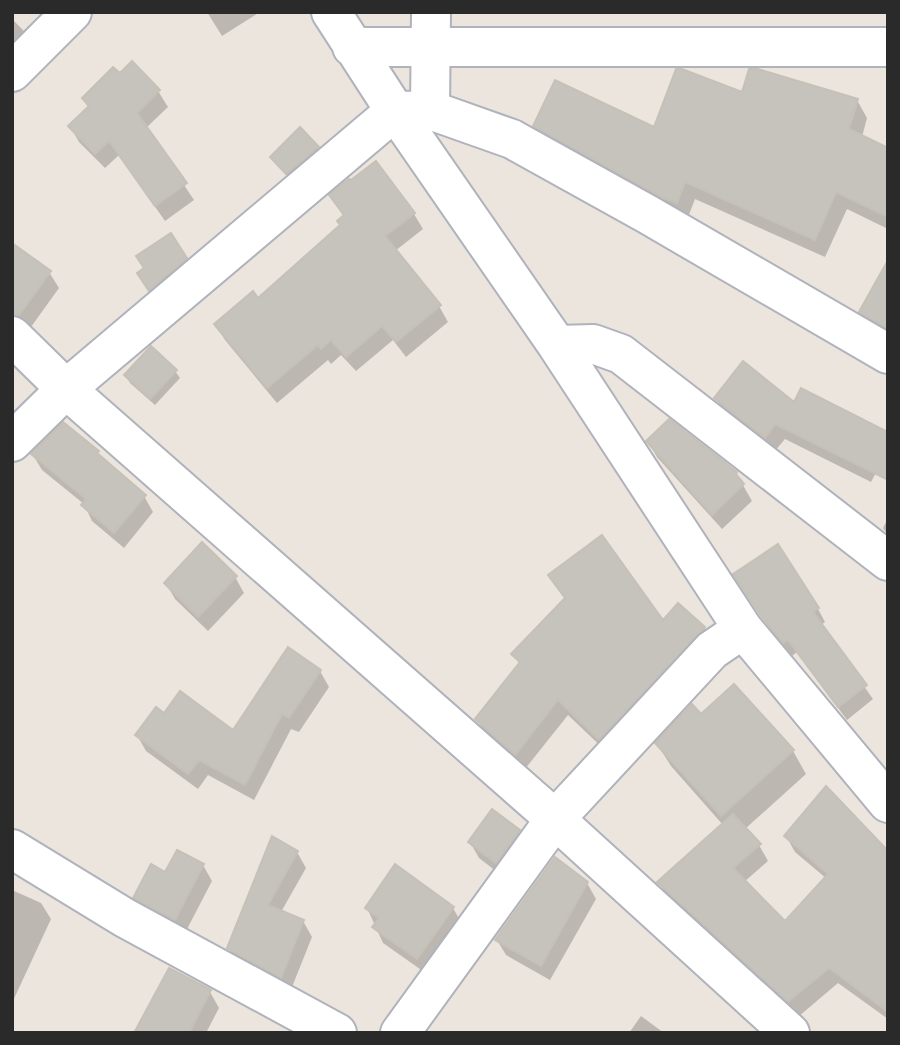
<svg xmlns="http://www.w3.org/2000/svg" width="900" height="1045" viewBox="0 0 900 1045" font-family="Mulish,sans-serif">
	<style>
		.shadow { fill: #0003 }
		.building { fill: #c6c2bc; stroke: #c6c1b7; stroke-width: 2 }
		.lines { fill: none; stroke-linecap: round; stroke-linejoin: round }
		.minor-casing { stroke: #b0b2bc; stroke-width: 42 }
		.minor { stroke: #fff; stroke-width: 38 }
	</style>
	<rect width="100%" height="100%" fill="#ebe5dd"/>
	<!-- shadow -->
	<path class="shadow" d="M207,12h53l-38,24z
		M12,19l11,11 9,15 -20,20z
		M158,91l10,16 -22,21 48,72 -29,21 -46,-66 -14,13 -26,-26 -9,-16 19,-18 -5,-9z
		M743,94l114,6 10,18 -5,19 26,13v79l-41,-20 -22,48 -130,-58 -8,21 -142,-76 -10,-19 120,5z
		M317,148l4,7 -30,26 -19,-24z
		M331,196l83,18 9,15 -28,22 44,55 9,16 -42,35 -13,-17 -37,31 -15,-16 -10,9 -3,-4 -51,43 -52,-63 -9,-15 42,-24 84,-75 2,-9z
		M186,259l9,16 -36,30 -11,-16z
		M888,263v77l-16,-10 -11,-18z
		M49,272l10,16 -28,39 -19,-14z
		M175,371l5,7 -25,27 -25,-22 -4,-8z
		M716,398l79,6 93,46 -17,32 -86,-43 -11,13 -49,-38z
		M648,441l88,32 16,28 -30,28 -65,-72z
		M97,452l4,7 43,37 9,16 -29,36 -32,-27 -8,-17 -42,-34 -9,-15z
		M888,518v17l-5,-7z
		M550,575l113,48 41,5 9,15 -104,111 -41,-39 -43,54 -39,-34 -9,-16 43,-54 -6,-11 52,-54z
		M235,577l9,16 -36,38 -33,-32 -9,-16z
		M743,588l75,21 7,13 -4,3 52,74 -26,21 -50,-68 -5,4 -21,-26z
		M320,671l9,16 -30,45 -8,-3 -37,71 -46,-25 -10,14 -52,-38 -9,-16 27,-20 69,18z
		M701,717l92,34 13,23 -61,55 14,16 9,16 -24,21 41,42 42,-45 -32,-27 -9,-16 40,-48 62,167v64l-50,-36 -40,34 -130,-119 -9,-16 64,-57 -52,-59 -14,-22z
		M518,832l10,15 -23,31 -26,-20 -9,-16z
		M297,852l9,16 -25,44 22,9 9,16 -22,55 -52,-28 -9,-16z
		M203,865l9,16 -28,54 -39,-22 -10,-16 31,-23z
		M587,883l9,16 -46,81 -44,-25 -9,-15z
		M12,890l29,13 10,16 -39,84z
		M367,908h86l9,16 -35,50 -44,-31z
		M210,992l9,16 -13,25h-70z
		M641,1016l23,17h-35z"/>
	<!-- building -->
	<path class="building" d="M132,61l28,29 -23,23 50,70 -32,23 -46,-65 -14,13 -27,-28 21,-20 -7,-8 31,-31 7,6z
		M676,69h6l60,23 7,-23h9l100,30 -9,30 39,19v69l-52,-25 -21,48 -130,-58 -8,21 -14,-5 -130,-72 22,-46 99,47z
		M300,127l19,20 -33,27 -16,-17z
		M376,161l39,52 -30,23 56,69 -45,37 -14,-16 -36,31 -15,-17 -10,9 -3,-4 -51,43 -53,-64 39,-33 5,7 82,-73 -3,-4 7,-6 -15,-20 20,-16 2,1z
		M171,233l16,25 -38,33 -12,-18 7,-5 -8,-12z
		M12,243l39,28 -32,44h-7z
		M888,260v69l-29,-17z
		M151,346l26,24 -27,29 -26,-24z
		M743,361l51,41 7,-14 87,44v48l-113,-56 -10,14 -51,-40z
		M669,419l68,53 -1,2 8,10 -32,31 -66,-74z
		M63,422l36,29 -2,2 49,42 -32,38 -33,-28 5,-6 -55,-45z
		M602,535l61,85 15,-17 27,24 -106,113 -41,-40 -43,55 -40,-36 45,-57 -9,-8 54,-56 -17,-23z
		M202,542l35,34 -39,41 -34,-34z
		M778,544l41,64 -6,4 54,73 -29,22 -50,-67 -5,3 -22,-27 -28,-42z
		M288,647l33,23 -32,48 -7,-4 -37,71 -46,-25 -11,14 -53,-39 21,-28 8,6 16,-22 53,39z
		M734,684l60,66 -73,66 -66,-73 37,-39 9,10z
		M826,786l62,65v161l-59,-44 -41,34 -131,-120 76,-68 28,30 -28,24 52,53 43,-47 -44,-38z
		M492,809l28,21 -24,33 -28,-21z
		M272,836l26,15 -30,54 36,15 -23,58 -54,-30z
		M177,850l27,14 -29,56 -42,-22 18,-34 14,8z
		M555,857l33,25 -47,84 -46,-26z
		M395,864l59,43 -37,52 -45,-32 7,-9 -14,-10z
		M169,968l42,22 -22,43h-55z"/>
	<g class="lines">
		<defs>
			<path id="minor" d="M331,12l64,99 162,234 186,284 145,174
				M352,47h536
				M12,72l60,-60
				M430,110l1,-98
				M12,336l54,53 489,430 235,214
				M557,345l36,-1 28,10 267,207
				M12,442l54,-53 329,-278 35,-1 82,29 135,75 241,140
				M12,849l113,69 212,115
				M400,1033l155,-214 157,-169 31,-21"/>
		</defs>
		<!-- minor casing -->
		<use href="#minor" class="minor-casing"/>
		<!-- minor -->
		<use href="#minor" class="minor"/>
	</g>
	<!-- border -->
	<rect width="900" height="1045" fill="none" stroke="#2a2a2a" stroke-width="28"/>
</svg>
